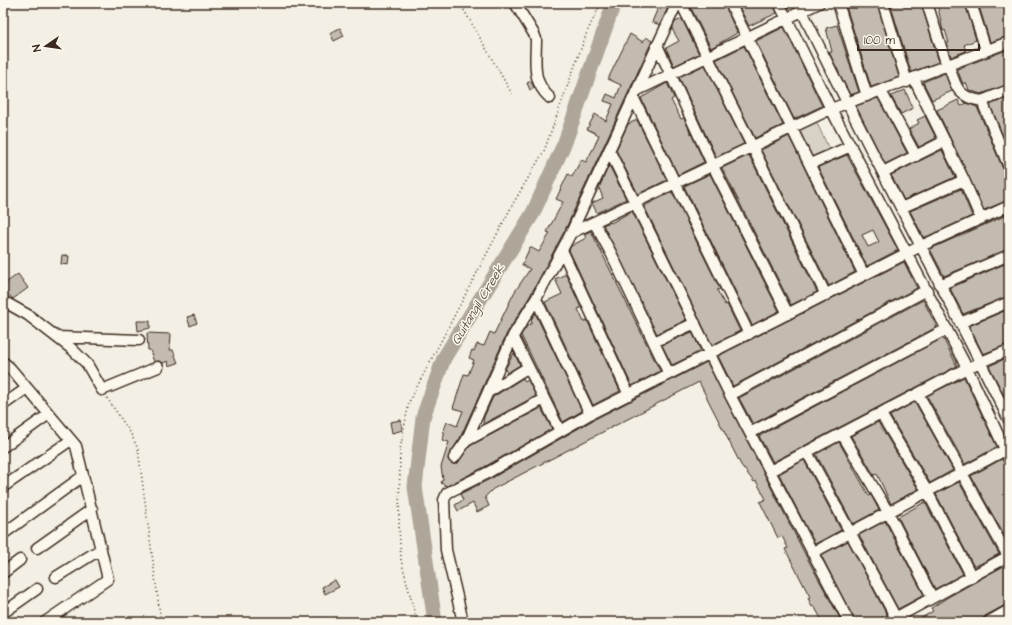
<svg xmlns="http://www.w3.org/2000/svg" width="1012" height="625" viewBox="0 0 1012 625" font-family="'Architects Daughter',sans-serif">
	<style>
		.green { fill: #d8d1c6; stroke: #8a7e72 }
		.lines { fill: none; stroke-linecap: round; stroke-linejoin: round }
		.river { stroke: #afa69a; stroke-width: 15 }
		.building { fill: #c3bbb0; stroke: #3b2a1e; fill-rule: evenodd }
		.minor-casing { stroke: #3b2a1e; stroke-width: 13 }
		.path { stroke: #3b2a1e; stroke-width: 1.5; stroke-dasharray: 1 3; stroke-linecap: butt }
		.minor { stroke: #fbf7ec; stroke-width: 10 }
		.labels { text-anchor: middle; stroke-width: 3; stroke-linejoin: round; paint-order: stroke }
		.water-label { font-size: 13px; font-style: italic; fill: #645549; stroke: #fbf7ec }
	</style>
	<rect width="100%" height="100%" fill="#f3efe4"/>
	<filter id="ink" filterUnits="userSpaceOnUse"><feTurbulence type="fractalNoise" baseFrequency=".025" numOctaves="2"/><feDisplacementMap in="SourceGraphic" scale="8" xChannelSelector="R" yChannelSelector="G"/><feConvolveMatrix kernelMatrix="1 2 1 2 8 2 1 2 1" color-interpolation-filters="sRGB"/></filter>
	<g filter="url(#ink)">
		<!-- green -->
		<path class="green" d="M816,121l14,30 -18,8 -13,-30z"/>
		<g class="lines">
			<!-- river -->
			<path class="river" d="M435,622l-20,-135 8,-70 21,-59 89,-145 32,-71 49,-139"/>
		</g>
		<!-- building -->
		<path class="building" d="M660,3h10l-10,22 -8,-3z
			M691,3h33l13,30 -26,15 -22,-44z
			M737,3h36l4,10 -28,13z
			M845,3h32l22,74 -28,10z
			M890,3h31l18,59 -28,10z
			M937,3h28l11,37 -12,5 2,6 -15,6 -4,-13 2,-1 -4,-13 -2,1z
			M978,3h31v33l-19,6z
			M682,19l17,35 -25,12 -8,-18 13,-7 -7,-12 3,-7z
			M837,25l22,67 -9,3 -21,-43h3l-6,-24z
			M784,27l38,79 -28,13 -38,-78z
			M340,28l4,8 -10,5 -4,-8z
			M630,34l13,8 3,-5 6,4 -87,189 -35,66 -23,37 -47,105 -11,17 -1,5 5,4h4l13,-18 71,-38 11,21 -66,37 -39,20 -6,-3 2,-4 -2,-12 8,-25 -7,-2 3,-7 -2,-1 4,-10 10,4 6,-15 -10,-3 11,-34 4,1 6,-15 -5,-2 3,-8 2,1 3,-7 7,2 6,-14 4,2 20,-41 16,-24 -8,-4 8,-18 9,5 11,-19 -3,-1 16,-30 -7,-3 12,-25 4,3 9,-17 5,2 8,-15 5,-12 -12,-6 8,-15 11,7 7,-17 -9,-3 3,-7 9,4 5,-13 -13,-6z
			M744,46l39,79 -28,13 -39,-78z
			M1009,49v35l-28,10 -12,-4 -3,-8 -3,2 -6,-15z
			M705,65l39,79 -28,13 -37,-80z
			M945,73l7,18 -20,9 -9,-18z
			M531,81l3,7 -4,2 -3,-7z
			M667,83l7,15 -3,2 10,19 3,-1 20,44 -26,13 -37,-77z
			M905,90l8,18 -12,6 -10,-18z
			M1009,97v53l-19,-45z
			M878,98l29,55 -22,11 -29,-58z
			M958,100l3,6 6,-3 10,4 26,62 6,4v27l-25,10 -47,-100z
			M925,116l11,22 -17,9 -10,-18 10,-6 -2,-3z
			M637,120l30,60 -29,14 -22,-44 12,-26z
			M789,136l66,136 -26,14 -68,-136z
			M942,150l13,27 -51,23 -13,-25z
			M749,155l68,137 -26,13 -69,-137z
			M847,155l51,95 -31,16 -49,-99zM873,230l6,12 -11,5 -6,-12z
			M609,165l17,34 -29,14 -5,-10 11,-5 -4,-10z
			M710,174l69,137 -27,14 -68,-139z
			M961,189l11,27 -48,22 -14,-27z
			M672,192l48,97 -3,1 8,15 2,-1 13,27 -28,14 -68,-139z
			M632,211l54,109 -29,14 -54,-109 7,-3 1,1z
			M1009,214v35l-65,27 -14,-27z
			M591,231l69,140 -28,15 -63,-136 2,-4 15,-8 -2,-4z
			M62,255l7,1 -1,9 -7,-1z
			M904,262l13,26 -184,98 -15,-30z
			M1009,262v34l-46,18 -13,-26z
			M18,274l10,14 -15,11 -10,-10v-4z
			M566,274l15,34 -3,1 6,13 3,-2 33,71 -27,14 -48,-103 17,-8 -7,-15z
			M923,300l14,27 -184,97 -14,-26z
			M1009,309v35l-26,10 -14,-28z
			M535,313l47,98 -19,11 -42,-87 6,-9 5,-3 -1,-3z
			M194,315l3,8 -7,3 -3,-9z
			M137,321h13v7l-12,3z
			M692,332l9,19 -29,14 -10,-20z
			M147,333l24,1 -1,16h3l5,13 -9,3 -1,-5 -5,2 -5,-2 -4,1 -4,-12h-2z
			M943,338l14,28 -184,96 -14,-26z
			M514,353l6,12 -13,8 -2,-4z
			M1009,357v38l-4,2 -16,-31z
			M707,362l99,194 36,66h-19l-9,-16 -2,1 -4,-9 2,-1 -25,-48 3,-1 -6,-12 -4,2 -18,-36 6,-3 -10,-18 -2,1 -13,-17 -42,-83 -206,107 -8,8 4,9 -12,6 -4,-9 -15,8 -3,-6 8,-5 -3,-6 32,-16 101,-58z
			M964,377l33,70 -32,17 -38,-68z
			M523,378l2,4 3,-2 8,16 -53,28 1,-7 9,-20z
			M915,402l38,68 -23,13 -40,-67z
			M401,420l2,10 -11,3 -2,-11z
			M878,422l40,67 -27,15 -14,-30 -3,1 -23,-39z
			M839,442l30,54 2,-1 8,15 -26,14 -37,-70z
			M1002,459l7,14v71l-38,-68z
			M804,460l37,70 -26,14 -36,-70z
			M959,482l40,72 -25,13 -38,-73z
			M925,502l38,72 -28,15 -37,-72z
			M885,521l39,74 -26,14 -39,-74z
			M848,541l39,74 -13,7h-19l-34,-67z
			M1009,563v40l-24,13 -3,6h-67l18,-11 -2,-3 17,-11z
			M335,580l4,7 -14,7 -3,-7z"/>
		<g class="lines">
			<defs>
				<path id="minor" d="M515,3l19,31 2,5c0,23 -5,42 14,59
					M681,3l145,292
					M730,3l134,272
					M779,3l52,106 136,259 42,90
					M838,3l29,93
					M883,3l24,79
					M927,3l20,63
					M971,3l15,47
					M802,11c66,138 140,272 207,409
					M657,45l56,121 75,148
					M949,66c7,21 8,31 33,35
					M914,79l50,101 17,39
					M638,90l181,-87
					M1009,90l-27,11 27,66
					M881,91l35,65
					M634,99l115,235
					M609,150l121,245 119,227
					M810,164l41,-18
					M883,172l62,-31
					M901,208l63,-28
					M594,222l17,31 58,121
					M571,233l260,-124 178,-67
					M562,250l67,145
					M940,285l69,-30
					M536,299l54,115
					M3,301l25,14 44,34 15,15 15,26 56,-23
					M960,323l49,-21
					M513,336l47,95
					M57,337l82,3
					M654,342l41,-19
					M3,362l7,6 66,78 32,133 -63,43
					M490,391l37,-23
					M918,394l90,162
					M730,395l197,-105
					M3,405l24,-17
					M881,414l46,77 45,86
					M750,433l197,-104
					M842,434l46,78 44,85
					M466,441l78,-42
					M3,447l46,-33
					M807,452l89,166
					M454,458l12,-17 47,-105 23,-37 35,-66 106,-230
					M770,471l197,-103 42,-18
					M3,487l68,-47
					M3,534l80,-58
					M37,548l55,-39
					M812,553l197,-105
					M3,573l17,-13
					M56,577l45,-28
					M3,613l34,-24
					M463,622l-17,-72 -2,-50 3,-7 42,-21 101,-58 79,-40 252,-128 88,-40
					M888,622l121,-66
					M988,622l21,-12"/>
			</defs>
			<!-- minor casing -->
			<use href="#minor" class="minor-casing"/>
			<!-- path -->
			<path class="path" d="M460,3l52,91
				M107,398l23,34 8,17 23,173
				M417,622l-16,-62 -2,-32 1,-78 9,-48 105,-200 30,-51 43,-119 14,-29"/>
			<!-- minor -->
			<use href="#minor" class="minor"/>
		</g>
	</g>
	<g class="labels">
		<!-- water labels -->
		<g class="water-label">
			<text transform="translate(477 304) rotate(-59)" y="5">Quitangil Creek</text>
		</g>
	</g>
	<!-- margin -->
	<rect width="1012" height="625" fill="none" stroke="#fbf7ec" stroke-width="16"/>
	<rect x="8" y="8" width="996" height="609" fill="none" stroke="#3b2a1e" stroke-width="1.5" filter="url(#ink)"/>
	<!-- north arrow -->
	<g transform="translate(46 46) rotate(257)" stroke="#fbf7ec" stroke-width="3" paint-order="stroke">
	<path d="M0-3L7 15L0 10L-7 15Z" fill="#3b2a1e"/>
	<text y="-6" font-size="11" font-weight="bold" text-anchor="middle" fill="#3b2a1e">N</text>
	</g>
	<!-- scale -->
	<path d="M858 44v6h121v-6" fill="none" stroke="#3b2a1e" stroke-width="2"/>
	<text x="864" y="44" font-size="12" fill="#3b2a1e" stroke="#fbf7ec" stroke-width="3" paint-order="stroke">100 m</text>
</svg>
